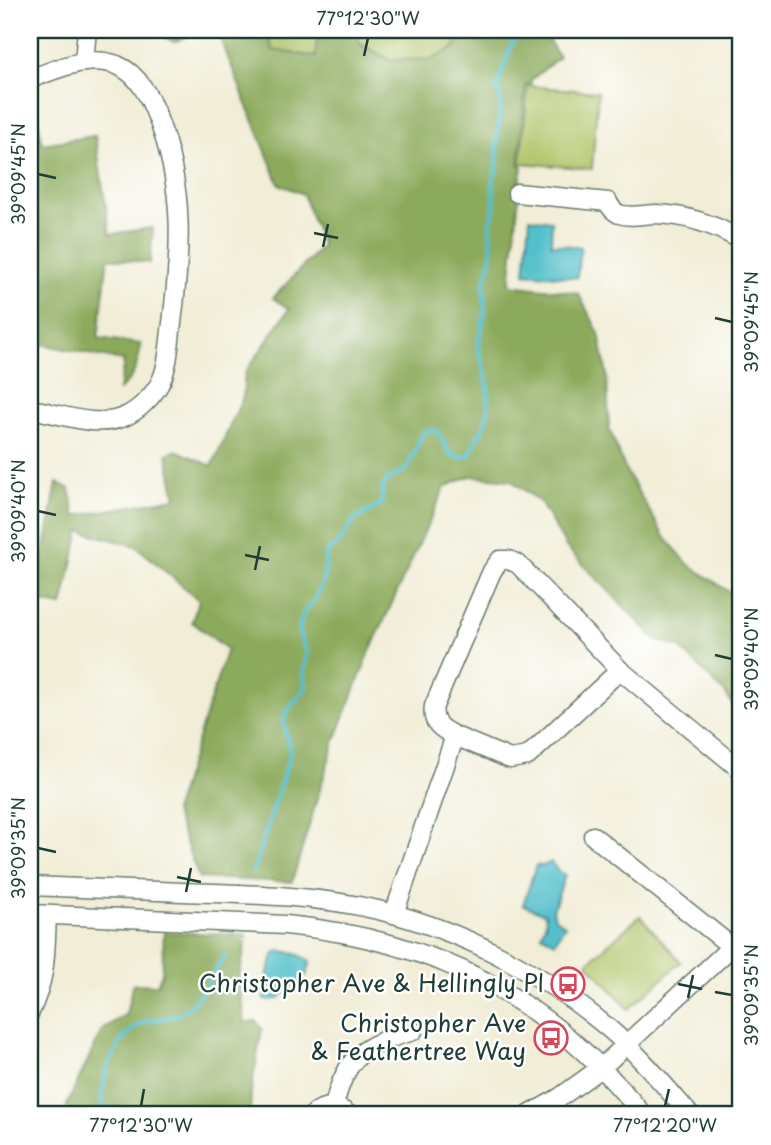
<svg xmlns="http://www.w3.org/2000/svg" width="771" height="1145" viewBox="0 0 771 1145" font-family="'Playpen Sans',sans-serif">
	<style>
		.green { fill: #b0c467; stroke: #68804e; stroke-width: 2 }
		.forest { fill: #8caa5c; stroke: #567448; stroke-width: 2 }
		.water { fill: #52bfcb; stroke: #387e80; stroke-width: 2 }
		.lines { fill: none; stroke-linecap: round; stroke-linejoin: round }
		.stream { stroke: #52bfcb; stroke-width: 4.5 }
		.minor-casing { stroke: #687b6d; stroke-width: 21 }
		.minor { stroke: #fff; stroke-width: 18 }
		.ticks { fill: none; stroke: #1f3d34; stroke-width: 2.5 }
		.labels { text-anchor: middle; stroke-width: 5; stroke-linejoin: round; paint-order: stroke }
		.poi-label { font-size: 24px; fill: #1f3d34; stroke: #fff; text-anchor: end }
		.neatline { fill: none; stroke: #1f3d34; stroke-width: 2.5 }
		.ticks-label { font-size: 18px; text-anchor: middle; fill: #1f3d34 }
	</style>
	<rect width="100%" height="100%" fill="#fff"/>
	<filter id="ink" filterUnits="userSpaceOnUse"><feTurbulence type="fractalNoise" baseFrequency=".0143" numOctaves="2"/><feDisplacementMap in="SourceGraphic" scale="14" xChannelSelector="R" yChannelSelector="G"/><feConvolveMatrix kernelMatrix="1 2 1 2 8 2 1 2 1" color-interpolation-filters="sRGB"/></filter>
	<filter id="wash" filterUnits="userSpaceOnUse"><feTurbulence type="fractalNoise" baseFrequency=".00686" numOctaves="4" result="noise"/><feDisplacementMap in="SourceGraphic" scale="28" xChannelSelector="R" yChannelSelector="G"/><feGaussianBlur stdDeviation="1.57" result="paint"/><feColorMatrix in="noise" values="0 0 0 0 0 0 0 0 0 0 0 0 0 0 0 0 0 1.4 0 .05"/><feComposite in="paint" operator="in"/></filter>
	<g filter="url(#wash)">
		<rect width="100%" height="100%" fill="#f1edd7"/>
		<!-- green -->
		<path class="green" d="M266,30h51l-1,27 -43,-7z
			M353,30h110l-9,18 -22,11 -42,1 -30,-16z
			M528,86l70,6 -6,77 -71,-6z
			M640,916l41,46 -52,47 -42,-46z"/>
		<!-- forest -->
		<path class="forest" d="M165,30h38l-29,12 -10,-6z
			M217,30h49l7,20 43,7 1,-27h36l7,14 30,16 42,-1 22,-11 9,-18h83v6l13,21 -28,23v4h-5l-7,80 3,1 -12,120 68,8 21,40 8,42 2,54 17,42 38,65 24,28 46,31 7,2v120l-16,-24 -46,-46 -24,-8 -88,-91 -27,-46 -29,-22 -41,-4 -25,11 -75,164 -36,92 -42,139 -93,-4 -25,-66 53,-163 -35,-27 7,-22 -63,-54 -56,-15 -18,75 -32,-6v-33l11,1 16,-85 13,6 5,27 101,-18 -9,-44 9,-4 36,16 31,-69 2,-24 44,-64 -16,-11 49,-52 -19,-52 -24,-10z
			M34,91l8,53 53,-8 15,98 43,-6 -3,35 -42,-5 -10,80 43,6c-3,20 -6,33 -22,46l5,-29 -83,-17 -11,50v-108l13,-15 -13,-12v-167z
			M164,932l83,3 -8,42 6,46 11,-2 6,8 -11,62 -1,24h-174l-10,-8 36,-77 24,-16 7,-30 24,1 5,-12z"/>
		<!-- water -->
		<path class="water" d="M530,218l22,3 -1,23 30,3 -4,31 -52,-5z
			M551,862l8,10 6,3 -12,35 2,8 10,7 -10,17 -14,-8 5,-12 -1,-8 -22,-9 13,-40 7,1z
			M282,951l15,3 13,7c0,14 -9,20 -20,27 -9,8 -12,14 -26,11 -2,-9 7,-39 12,-47z"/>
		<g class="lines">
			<!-- stream -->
			<path class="stream" d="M253,872l37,-117c0,-11 -4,-19 -6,-29 -3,-16 16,-27 22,-39l-3,-13 4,-19 -8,-22 1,-8 2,-9 14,-19 7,-15 4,-30 13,-11 14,-21 27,-16 2,-17 4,-7 20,-11 16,-36 6,-3 8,1 14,24 10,3 8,-3 17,-34 2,-16v-19l-10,-41 7,-33 -1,-27 8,-30 -2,-29 4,-18 -1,-28 4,-13v-30l4,-34 -4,-17 20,-56
				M112,1115l-11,-13c2,-28 16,-71 46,-81 12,-4 24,-1 36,-9 18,-13 30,-39 42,-57"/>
		</g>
	</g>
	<g filter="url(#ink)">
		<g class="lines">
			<defs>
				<path id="minor" d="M84,61l3,-31
					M30,79c27,-10 58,-25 87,-14 22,9 33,33 41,54 27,70 23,131 14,204 -3,20 -3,44 -13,62 -8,13 -21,26 -35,32 -29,12 -65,-4 -94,-8
					M517,193l91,9c2,5 5,9 11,12 11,4 26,0 38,0 31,1 58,11 84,26
					M455,736l55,23 18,-3 92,-86
					M593,836l139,111
					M30,886c51,2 102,4 153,6 65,2 131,3 195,18 83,20 164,62 229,117 31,26 57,58 83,88
					M30,914l256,11c150,15 262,72 357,190
					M394,914l61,-178c-14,-7 -24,-13 -21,-30l58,-135 8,-11h9l9,4 102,106 121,100
					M30,1012c17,-37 15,-58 17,-97
					M334,1107c11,-52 31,-62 79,-76
					M313,1115c11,-11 25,-10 36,0
					M529,1115l30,-17 43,-31 139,-129"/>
			</defs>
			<!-- minor casing -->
			<use href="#minor" class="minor-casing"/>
			<!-- minor -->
			<use href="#minor" class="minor"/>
		</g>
	</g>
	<!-- ticks -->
	<path class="ticks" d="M364,56l4,-18M38,174l18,4M314,233l24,5M323,247l5,-23M715,318l17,4M38,511l18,4M245,555l24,5M255,570l5,-24M715,655l17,4M38,848l18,4M177,877l24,5M186,892l5,-24M678,984l24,5M715,992l17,3M688,998l5,-23M141,1106l3,-17M665,1106l4,-17"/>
	<!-- icons -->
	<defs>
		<symbol id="bus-ring" viewBox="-11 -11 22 22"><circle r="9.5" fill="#fff" stroke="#d1495b" stroke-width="1.5"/><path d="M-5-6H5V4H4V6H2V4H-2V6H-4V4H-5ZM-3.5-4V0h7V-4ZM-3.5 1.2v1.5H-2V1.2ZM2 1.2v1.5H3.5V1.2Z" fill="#d1495b"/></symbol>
	</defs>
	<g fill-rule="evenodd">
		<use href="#bus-ring" x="549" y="965" width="38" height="38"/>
		<use href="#bus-ring" x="532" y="1019" width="38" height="38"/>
	</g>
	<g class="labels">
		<!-- poi labels -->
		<g class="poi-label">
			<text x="544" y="992">Christopher Ave &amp; Hellingly Pl</text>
			<text x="526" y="1032">Christopher Ave<tspan x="526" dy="28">&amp; Feathertree Way</tspan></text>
		</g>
	</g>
	<!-- margin -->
	<rect width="771" height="1145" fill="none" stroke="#fff" stroke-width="77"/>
	<rect x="38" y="38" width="694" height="1068" class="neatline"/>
	<g class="ticks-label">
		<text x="368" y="25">77°12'30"W</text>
		<text transform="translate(19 174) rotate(-90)" y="6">39°09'45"N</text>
		<text transform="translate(752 322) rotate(-90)" y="6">39°09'45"N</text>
		<text transform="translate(19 511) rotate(-90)" y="6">39°09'40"N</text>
		<text transform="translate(752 659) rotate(-90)" y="6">39°09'40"N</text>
		<text transform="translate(19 848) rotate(-90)" y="6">39°09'35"N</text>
		<text transform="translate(752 995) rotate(-90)" y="6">39°09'35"N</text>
		<text x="141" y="1132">77°12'30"W</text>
		<text x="665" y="1132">77°12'20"W</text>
	</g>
</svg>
